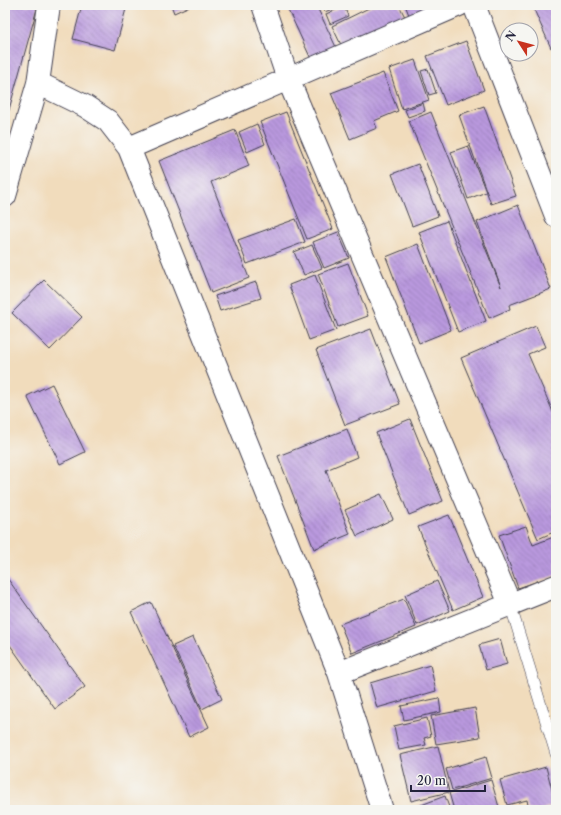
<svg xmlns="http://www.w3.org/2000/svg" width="561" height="815" viewBox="0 0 561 815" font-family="'Libre Caslon Text',serif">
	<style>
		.building { fill: url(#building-back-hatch) }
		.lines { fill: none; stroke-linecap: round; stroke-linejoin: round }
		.service-casing { stroke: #413e4e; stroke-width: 12 }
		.minor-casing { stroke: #413e4e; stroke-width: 24 }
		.tertiary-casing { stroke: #413e4e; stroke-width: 24 }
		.service { stroke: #fff; stroke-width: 11 }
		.minor { stroke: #fff; stroke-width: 22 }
		.tertiary { stroke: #fff; stroke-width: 22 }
	</style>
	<defs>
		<pattern id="building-back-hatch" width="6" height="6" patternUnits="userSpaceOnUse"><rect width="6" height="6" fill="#b999de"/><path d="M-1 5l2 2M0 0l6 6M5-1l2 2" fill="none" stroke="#967cb5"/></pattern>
	</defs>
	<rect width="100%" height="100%" fill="#f6f6f2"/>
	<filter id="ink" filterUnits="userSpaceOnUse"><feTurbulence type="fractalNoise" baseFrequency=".025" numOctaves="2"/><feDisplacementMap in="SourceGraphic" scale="8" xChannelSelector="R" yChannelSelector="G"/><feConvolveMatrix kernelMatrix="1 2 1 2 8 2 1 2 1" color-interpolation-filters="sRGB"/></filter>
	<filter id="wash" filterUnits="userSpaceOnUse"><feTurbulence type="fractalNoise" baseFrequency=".012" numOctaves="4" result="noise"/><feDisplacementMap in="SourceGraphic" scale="16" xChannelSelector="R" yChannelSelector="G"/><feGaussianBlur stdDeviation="0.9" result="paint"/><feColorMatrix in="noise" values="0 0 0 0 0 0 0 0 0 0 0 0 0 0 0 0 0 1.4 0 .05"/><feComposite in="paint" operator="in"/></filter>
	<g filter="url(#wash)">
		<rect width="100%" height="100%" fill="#f1dcbc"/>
		<g id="blocks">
			<!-- building -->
			<path class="building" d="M5,5h33l-33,119z
				M82,5h45l-12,45 -42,-11z
				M171,5h21l-18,8z
				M286,5h30l20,42 -25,12z
				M322,5h18l-15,7z
				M375,5h24l7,14 -63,30 -11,-23z
				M405,5h29l-25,10z
				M532,5h24v40l-5,3z
				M344,6l4,10 -18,8 -4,-10z
				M466,41l18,49 -38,15 -19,-49z
				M415,60l14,40 -27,9 -13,-40z
				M428,69l8,24 -7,2 -8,-24z
				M383,73l15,38 -24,10 3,7 -27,11 -19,-46z
				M423,103l2,8 -17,6 -3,-7z
				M484,106l32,90 -25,8 -32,-89z
				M286,112l47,117 -26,10 -47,-117z
				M431,112l70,175 -24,-65 41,-17 33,84 -42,16 1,4 -21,9 -80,-197z
				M257,124l8,20 -18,8 -8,-20z
				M235,130l14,36 -38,16 38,96 -38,15 -52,-132z
				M468,146l18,46 -18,7 -17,-47z
				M418,164l20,52 -26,10 -20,-52z
				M296,219l9,23 -58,22 -9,-24z
				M447,221l39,100 -28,11 -39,-100z
				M338,232l11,26 -25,10 -11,-26z
				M418,244l33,86 -32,13 -33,-86z
				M312,245l10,23 -18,7 -10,-23z
				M348,263l20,53 -30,11 -20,-53z
				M315,275l21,55 -27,10 -20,-55z
				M44,280l38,37 -32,33 -38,-37z
				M256,282l5,16 -41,13 -5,-15z
				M536,326l9,21 -17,7 28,65v112l-18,8 -77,-181z
				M371,329l29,75 -55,21 -29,-75z
				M52,384l33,68 -25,12 -33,-68z
				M410,419l33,82 -34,14 -33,-82z
				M347,429l10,28 -31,13 24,64 -36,15 -36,-93z
				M381,494l12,25 -36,17 -12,-26z
				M449,515l34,82 -30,13 -35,-83z
				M526,526l7,19 23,-9v39l-38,13 -19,-53z
				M5,575l80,112 -30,22 -50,-71z
				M437,581l13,30 -33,14 -12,-30z
				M404,599l12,28 -64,26 -12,-29z
				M151,602l58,125 -20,10 -58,-125z
				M193,637l29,62 -20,10 -29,-63z
				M500,639l7,25 -21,6 -7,-25z
				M430,665l6,26 -59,17 -7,-25z
				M439,698l2,14 -37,8 -3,-14z
				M475,708l5,29 -44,7 -5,-28z
				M427,718l4,18 -7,2 2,7 -27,5 -5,-24z
				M438,746l11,46 -38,9 -11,-46z
				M486,757l6,21 -40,12 -6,-21z
				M546,767l10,38 -17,5h-10l-2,-10 -20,5 -7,-25z
				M491,780l8,27 -10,3h-35l-5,-17z
				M445,796l5,14h-42z"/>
		</g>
	</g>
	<g filter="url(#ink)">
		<use href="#blocks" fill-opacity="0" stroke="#413e4e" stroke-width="1"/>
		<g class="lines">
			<defs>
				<path id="service" d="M510,604l46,150"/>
				<path id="minor" d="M263,5l25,74 222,525
					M38,83l47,23 23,15 21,27 210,525 43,137
					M129,148l330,-143
					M5,196l33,-113 11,-78
					M339,673l217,-87"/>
				<path id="tertiary" d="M474,5l82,211"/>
			</defs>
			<!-- service casing -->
			<use href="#service" class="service-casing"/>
			<!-- minor casing -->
			<use href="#minor" class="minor-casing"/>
			<!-- tertiary casing -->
			<use href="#tertiary" class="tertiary-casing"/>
			<!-- service -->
			<use href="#service" class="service"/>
			<!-- minor -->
			<use href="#minor" class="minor"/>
			<!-- tertiary -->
			<use href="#tertiary" class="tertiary"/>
		</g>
	</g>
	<!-- margin -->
	<rect width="561" height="815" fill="none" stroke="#f6f6f2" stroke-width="20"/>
	<!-- north arrow -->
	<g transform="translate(519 42) rotate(306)"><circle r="19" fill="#f6f6f2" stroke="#a1a1a9"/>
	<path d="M0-3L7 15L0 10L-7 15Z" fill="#c8321e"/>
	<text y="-6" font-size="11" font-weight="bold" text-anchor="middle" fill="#22223b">N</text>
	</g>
	<!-- scale -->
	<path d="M411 785v6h74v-6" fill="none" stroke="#22223b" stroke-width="2"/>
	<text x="417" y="785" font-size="12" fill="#22223b" stroke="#f6f6f2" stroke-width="3" paint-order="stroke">20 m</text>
</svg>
